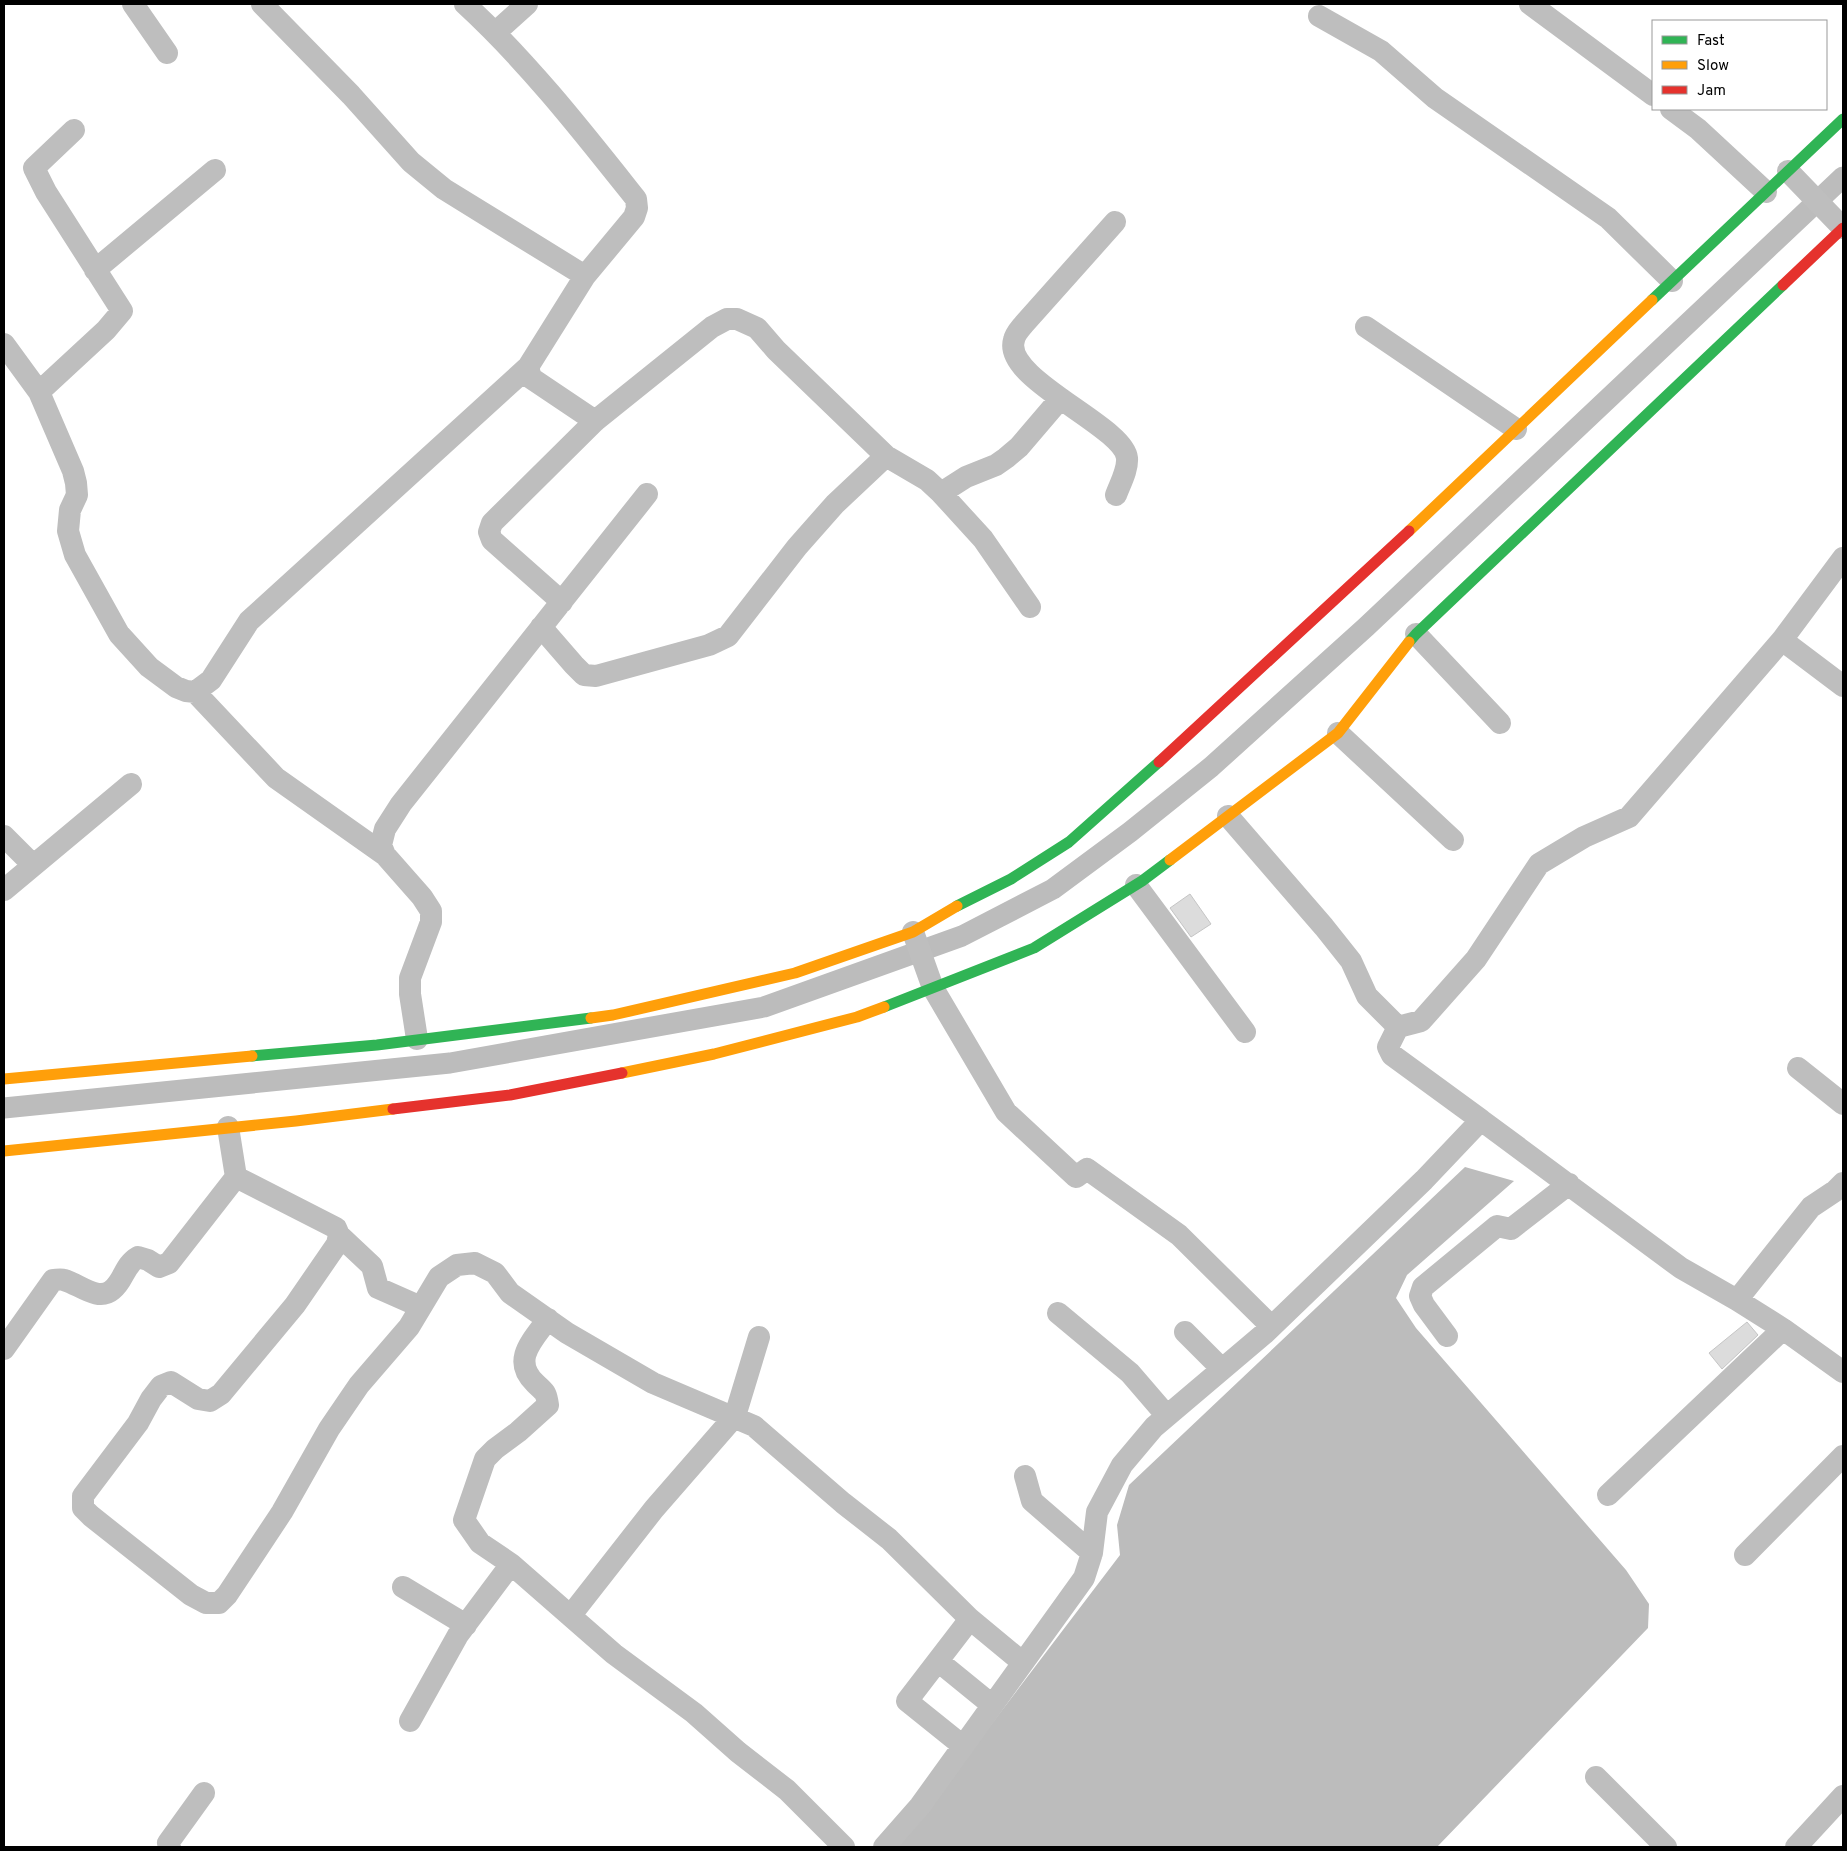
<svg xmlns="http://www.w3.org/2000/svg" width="1847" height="1851" viewBox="0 0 1847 1851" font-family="Overpass,sans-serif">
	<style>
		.water { fill: #bcbcbc }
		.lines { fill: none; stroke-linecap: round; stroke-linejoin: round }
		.canal { stroke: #bcbcbc; stroke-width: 21 }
		.building { fill: #dcdcdc; stroke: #c5c5c5 }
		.street { stroke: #bebebe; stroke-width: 22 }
		.fast { stroke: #30b455; stroke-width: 11 }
		.slow { stroke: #ff9f0a; stroke-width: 11 }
		.jam { stroke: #e5322d; stroke-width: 11 }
	</style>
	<rect width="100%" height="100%" fill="#fff"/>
	<!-- water -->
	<path class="water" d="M1465,1167l49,14 -107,94 -11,23 20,30 210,242 23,34 -1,24 -211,219h-539l222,-292 -3,-30 12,-40z"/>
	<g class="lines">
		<!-- canal -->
		<path class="canal" d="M4,1108l446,-45 314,-56 198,-71 91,-47 77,-57 81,-65 155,-140 477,-450"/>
	</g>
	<!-- building -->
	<path class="building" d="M1190,894l21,30 -20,13 -21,-29z
		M1747,1322l11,13 -36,34 -13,-16z"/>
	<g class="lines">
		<!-- street -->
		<path class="street" d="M133,4l34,49
			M262,4l89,91 60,67 33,27 141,87
			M465,4c63,58 117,127 171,195l1,9 -3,9 -49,59 -57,91 3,11 64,43
			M1530,4l123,91
			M1319,16l62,35 54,47 173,120 64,63
			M496,32l31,-28
			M1671,109l27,20 68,63
			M1788,171l55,57
			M1115,222l-91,102c-4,5 -9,10 -10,16 -12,39 110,86 113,118 1,12 -7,26 -11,37
			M95,270l120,-100
			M1366,327l150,102
			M4,344l35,48 34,79 3,12 1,12 -7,15 -2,21 7,24 44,79 30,33 27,20 10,4 9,1 16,-12 38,-59 279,-254
			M39,392l67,-62 16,-19 -76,-119 -12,-24 40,-38
			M941,493l25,-16 30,-12 10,-7 13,-11 41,-48
			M562,602l-70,-62 -3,-8 3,-9 103,-102 117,-94 15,-8h10l20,9 19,22 110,106 41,24 14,13 42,46 47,68
			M541,627l33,38 10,10 12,1 113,-31 19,-9 69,-89 38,-43 51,-48
			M1416,634l84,89
			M1782,640l61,46
			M195,692l81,86 109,77
			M1338,733l115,107
			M1228,816l96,111 27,34 16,35 31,31 -10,20 4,8 89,65
			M4,836l29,29
			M1136,885l109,147
			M4,890l127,-106
			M913,932l20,56 73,124 70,65 11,-8 92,66 92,91
			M1398,1027l23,-6 55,-62 63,-95 45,-27 45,-20 153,-177 61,-82
			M417,1039l-7,-45v-16l21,-56v-11l-9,-14 -37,-42 -4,-10 4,-16 16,-25 246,-310
			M1798,1068l45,36
			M236,1177l100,51 3,7 -2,9 -42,61 -74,89 -11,7 -12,-2 -27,-17 -10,4 -10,13 -13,24 -55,73v12l8,8 100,79 15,8h13l8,-8 55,-83 47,-83 30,-44 50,-58 30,-50 18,-12 18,-2 20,10 15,20 57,40 86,50 101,43 89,77 46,36 81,80 52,43
			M339,1235l33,31 6,22 43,19
			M1737,1300l74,-93 24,-16 8,-8
			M1058,1313l72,60 37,43
			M548,1319c-15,21 -37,41 -13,64 10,10 11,8 13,22l-30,27 -23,17 -10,10 -21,61 16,23 31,21 103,90 80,59 44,39 49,38 57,57
			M1185,1332l37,37
			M1447,1336l-23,-31 -4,-9 3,-9 74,-61 14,3 58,-45
			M4,1349l49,-69c3,0 8,-1 11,0 15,4 34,22 48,10 12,-9 12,-25 26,-33l10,3 11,7 10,-4 67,-86 -8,-50
			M1025,1476l7,25 60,52
			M1608,1495l175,-166
			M1745,1555l98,-99
			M403,1587l63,38
			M571,1615l83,-106 81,-93 24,-79
			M938,1661l54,44
			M410,1721l48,-86 53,-71
			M963,1746l-56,-45 63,-82
			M1596,1777l70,70
			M170,1847l-2,-4 36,-50
			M884,1847l36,-41 164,-228 8,-25 5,-41 25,-47 32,-38 111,-94 159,-153 57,-60 200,148 56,32 46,29 60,43
			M1796,1847l47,-51"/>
		<!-- fast -->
		<path class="fast" d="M1652,300l191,-181
			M1409,642l7,-8 367,-349
			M957,906l54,-27 58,-37 90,-80
			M884,1007l150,-59 108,-67 28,-21
			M252,1056l125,-11 214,-27"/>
		<!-- slow -->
		<path class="slow" d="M1409,531l243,-231
			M1170,860l168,-127 71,-91
			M591,1018l22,-3 182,-42 118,-41 44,-26
			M622,1073l92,-19 143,-37 27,-10
			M4,1079l248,-23
			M4,1151l292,-30 97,-12"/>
		<!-- jam -->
		<path class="jam" d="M1783,285l60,-57
			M1159,762l250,-231
			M393,1109l117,-14 112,-22"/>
	</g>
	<!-- border -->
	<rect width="1847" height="1851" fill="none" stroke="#000000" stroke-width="10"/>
	<!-- legend -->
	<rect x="1652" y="20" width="175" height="90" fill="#ffffff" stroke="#999999"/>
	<rect x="1662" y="36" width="25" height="8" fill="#30b455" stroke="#999999"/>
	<text x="1697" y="45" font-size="15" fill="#000000">Fast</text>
	<rect x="1662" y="61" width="25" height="8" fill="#ff9f0a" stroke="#999999"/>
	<text x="1697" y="70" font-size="15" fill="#000000">Slow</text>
	<rect x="1662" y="86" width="25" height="8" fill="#e5322d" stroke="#999999"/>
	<text x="1697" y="95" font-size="15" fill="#000000">Jam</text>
</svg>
